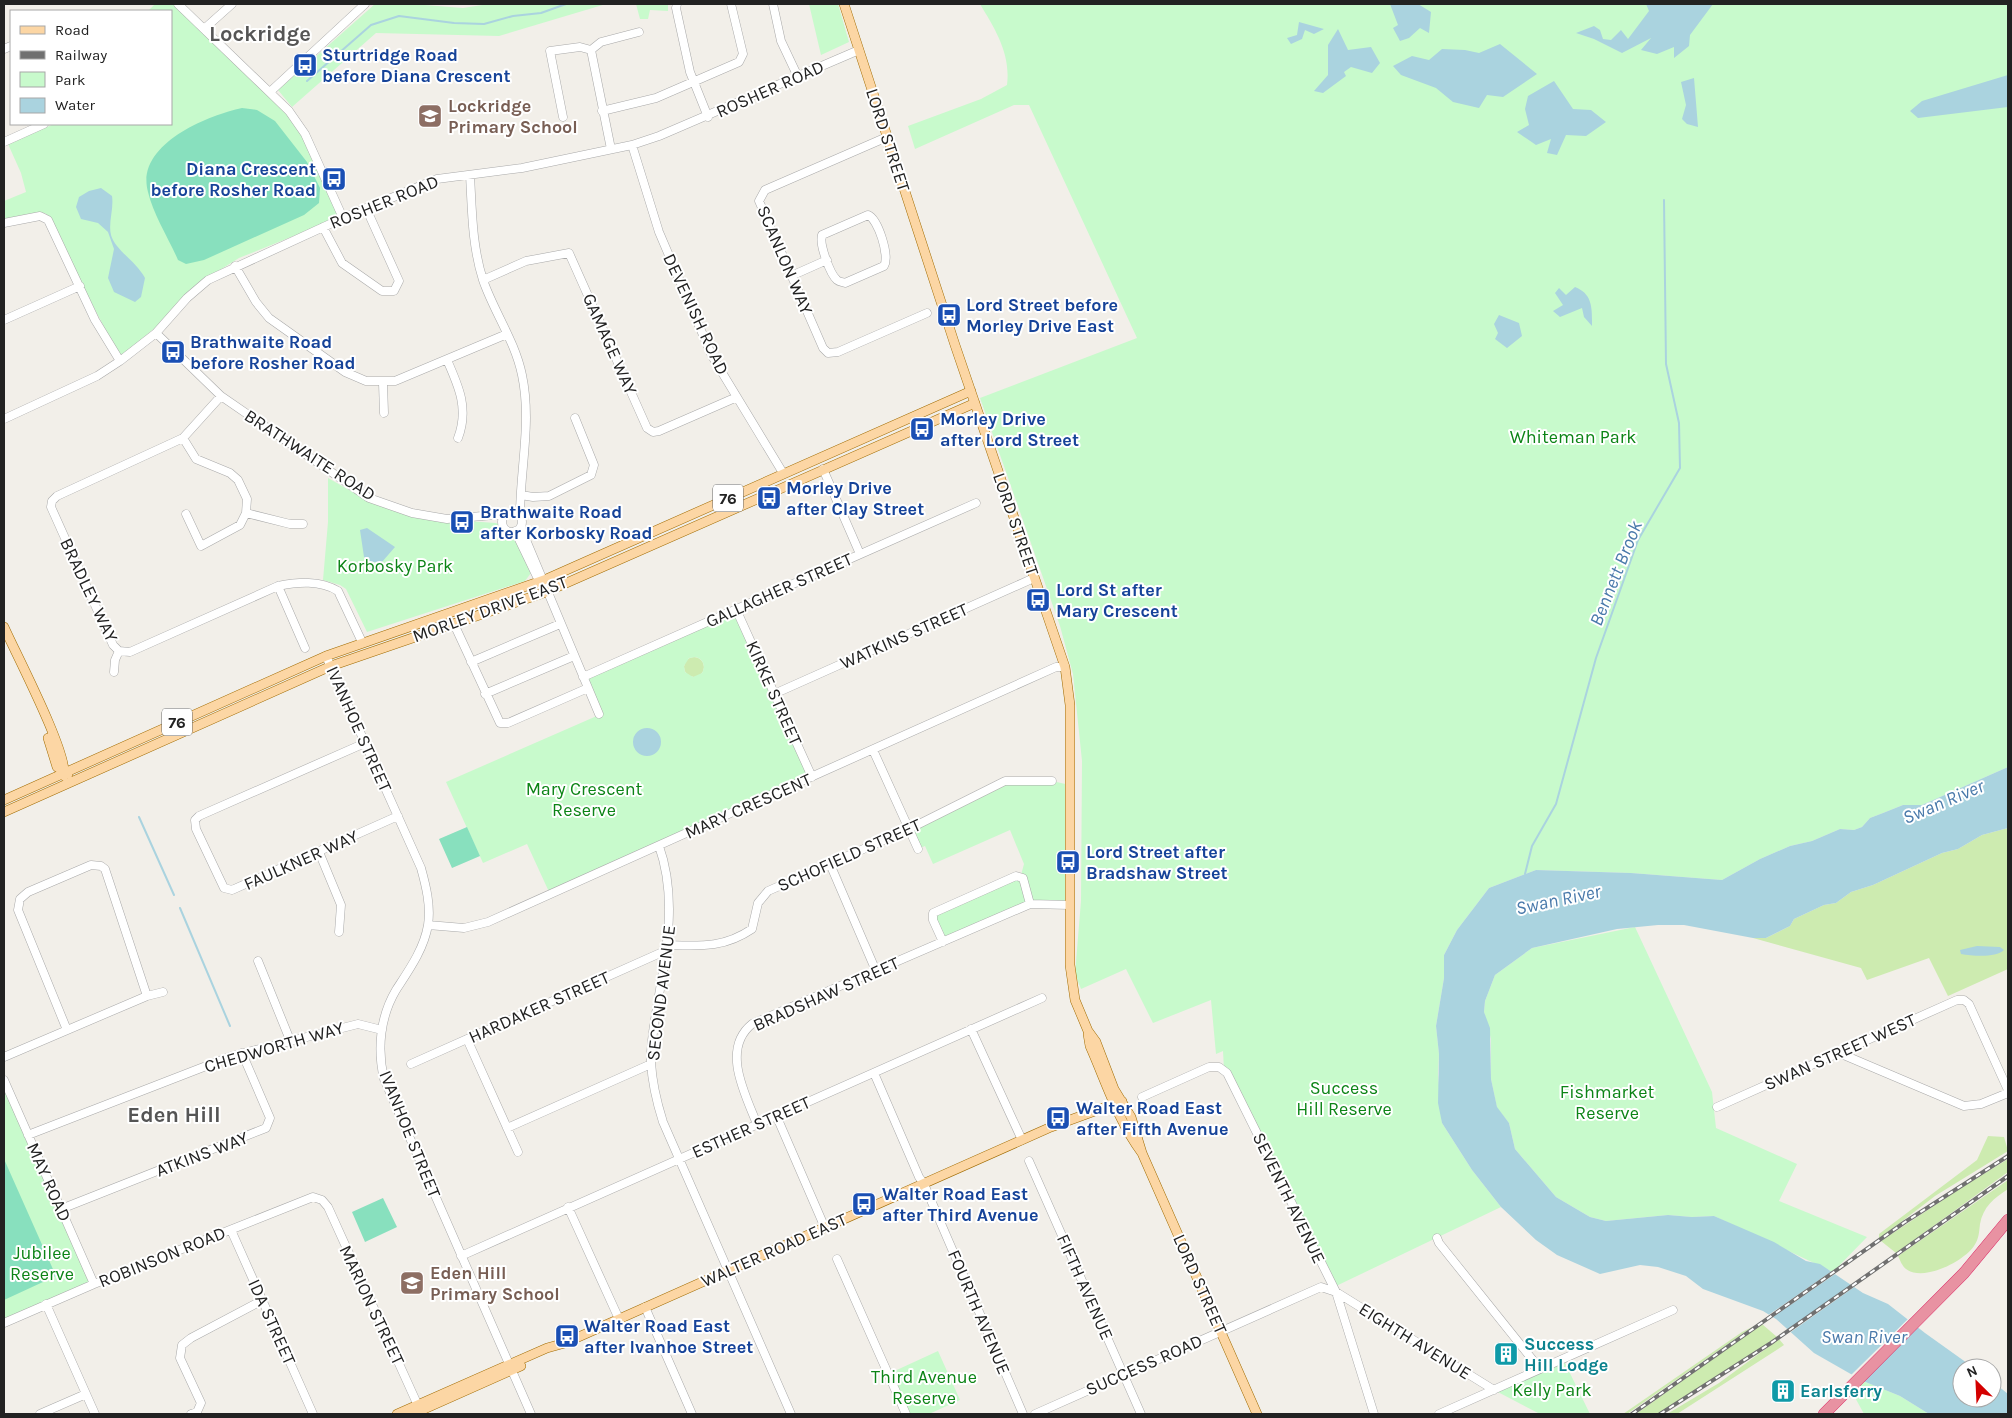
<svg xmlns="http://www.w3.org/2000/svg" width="2012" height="1418" viewBox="0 0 2012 1418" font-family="Karla,sans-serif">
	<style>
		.grass { fill: #cdebb0 }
		.park { fill: #c8facc; fill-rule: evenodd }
		.pitch { fill: #88e0be }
		.water { fill: #aad3df }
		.pier { fill: #f2efe9 }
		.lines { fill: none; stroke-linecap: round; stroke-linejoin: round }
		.stream { stroke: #aad3df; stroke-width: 2 }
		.minor-casing { stroke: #a9a9a9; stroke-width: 9 }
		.major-casing { stroke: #a06b00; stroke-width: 10 }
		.highway-casing { stroke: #dc2a67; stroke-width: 12 }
		.minor { stroke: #fff; stroke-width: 8 }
		.major { stroke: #fcd6a4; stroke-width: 9 }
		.highway { stroke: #e892a2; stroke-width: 11 }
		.rail-casing { stroke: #707070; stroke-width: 4 }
		.rail { stroke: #fff; stroke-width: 2; stroke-dasharray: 5.5; stroke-linecap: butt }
		.labels { text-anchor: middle; stroke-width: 4; stroke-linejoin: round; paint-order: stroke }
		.shield { fill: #fff; stroke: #646464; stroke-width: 1 }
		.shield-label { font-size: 16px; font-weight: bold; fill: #222 }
		.transit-label { font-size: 18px; font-weight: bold; fill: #164399; stroke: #fff; text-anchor: start }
		.street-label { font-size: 18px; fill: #222; stroke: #fff }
		.education-label { font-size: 18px; font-weight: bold; fill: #785e54; stroke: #fff; text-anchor: start }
		.park-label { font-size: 18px; fill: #0c8416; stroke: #fff }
		.culture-label { font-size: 18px; font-weight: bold; fill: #0d838f; stroke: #fff; text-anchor: start }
		.water-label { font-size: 19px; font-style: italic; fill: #4a7aab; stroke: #fff }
		.district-label { font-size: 22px; font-weight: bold; fill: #555; stroke: #fff }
	</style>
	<rect width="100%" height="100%" fill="#f2efe9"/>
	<!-- grass -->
	<path class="grass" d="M684 667a10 10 0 1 1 20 0a10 10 0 1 1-20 0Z
		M2008,828v141l-60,27 -19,-38 -62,22 -6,-12 -108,-30h13l24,-12 4,-7 30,-14 12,-2 15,-11 22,-7 69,-32 16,-4 24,-14z
		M1988,1136l16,1 4,14 -73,45 -56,43v-5l98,-74z
		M2008,1159v13l-112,81 -15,-12 80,-53z
		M2008,1180v9c-14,9 -25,18 -28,35 -1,8 -1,15 -6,22 -11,16 -51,36 -68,23 -4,-3 -6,-9 -8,-13z
		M1762,1324l15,13 -54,37 -65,40h-22z
		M1754,1326l-127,88h-4l119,-82z
		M1779,1339l5,6 -9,6 -98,63h-10l52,-31z"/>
	<!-- park -->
	<path class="park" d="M155,4h25l109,107 54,105 -104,42 -32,20 -51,49 -36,30 -38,-72 -30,-65 -7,-7 -41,6v-18l22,-9 -5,-19 -13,-29 46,-20h117v-113h-23z
		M375,4h37l51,4 26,-4h117l-107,32 -123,-3 -84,74 -14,-17z
		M636,4h32v7l-18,-1 -2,9h-8z
		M809,4h29l11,38 -28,13z
		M980,4h1028v763l-86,38h-19l-20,8 -13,5 -8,9 -8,3 -14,-1 -28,12 -22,5 -30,13 -38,21 -91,-7 -95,-3 -47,18 -32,42 -13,25v23l-8,48 3,28 -1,20 4,49 30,47 29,37 -167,80 -110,-217 -1,-19 -7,3 -5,-54 -58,23 -27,-54 -45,20 -6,-15 6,-73 1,-140 -9,-87 -13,-48 -80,-228 157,-60 -108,-233h-15l-99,44 -7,-23 73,-27 26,-14c4,-31 -12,-56 -27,-81z
		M328,478l39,22 56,18 73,5 20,11 15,39 -6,8 -158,51 -21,-43 -6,-4 -17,-5 5,-58z
		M736,609l76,168 -262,117 -23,-50 -44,19 -37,-81 153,-67 -16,-38zM696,657c7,2 10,9 6,16l-9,4 -8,-5 -1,-6 5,-8z
		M1005,781h47l18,4v120l-40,-1 -87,38 -11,-26 89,-41 3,-11 -14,-34 -77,34 -8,-18 -7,3 -9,-20z
		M1635,927l77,165 4,36 81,36 -18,37 88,36 -34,35 -119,-56 -22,1 -24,-2 -62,6 -16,-4 -34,-20 -41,-48 -6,-26 -12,-15 -6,-29v-40l-7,-27 1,-11 10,-26 37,-27z
		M4,1080l90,204 -90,39z
		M938,1351l22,49 -31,14h-23l-18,-40z
		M1563,1359l27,55h-50l-46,-24z
		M1863,1381l37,15 29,18h-65l-12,-22z"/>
	<!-- pitch -->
	<path class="pitch" d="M242,108l15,2 18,11 32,41 13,26 -1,15 -15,12 -100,45 -18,4 -8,-4c-9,-21 -25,-46 -30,-68 -13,-47 58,-76 94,-84z
		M467,827l13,29 -28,12 -13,-29z
		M4,1159l52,117 -52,24z
		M383,1198l14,29 -32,15 -13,-30z"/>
	<!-- water -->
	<path class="water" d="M1390,4h28l13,8 -2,21 -9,-5 -11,10 -9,3 -7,-13 5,-3z
		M1646,4h67l-23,31 -1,11 -15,12v-11l-17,7 -16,-4 10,-12 -29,15 -28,-14 -18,-6 18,-7 6,4 3,9 8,1 10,-10 7,9 21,-28z
		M1299,22l25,7 -10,5 -9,-4 -3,9 -11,5 -4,-6 10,-3z
		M1338,29l10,21 23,-3 9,16 -8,10 -21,-6 -7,5 2,4 -23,17 -9,-2 14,-16v-30z
		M1500,44l37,30 -34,23 -16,-2 -8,13 -26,-6 -17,-14 -35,-13 -8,-9 19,-10 17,4 13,-11 23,1 14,3z
		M2008,75v32l-90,11 -8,-7 12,-10z
		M1694,78l4,49 -11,-3 -5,-5 4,-14 -5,-23z
		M1554,81l19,28 18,1 15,12 -20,14 -20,-1 -9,20 -10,-2 4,-14 -15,6 -19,-13 12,-7 -4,-16 3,-13z
		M101,188l11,8c2,13 -4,27 -1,39 4,15 25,26 34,43l-4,19 -6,5 -21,-10 -6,-14 6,-29 -6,-17 -10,-9 -17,-4 -5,-12 3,-10 10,-6z
		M1575,287c18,7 17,22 17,39l-8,-9 -2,-9 -22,9 -7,-6 10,-6 -8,-12 4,-5 7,7z
		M1499,315l20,8 3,13 -15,12 -12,-9 3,-6 -4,-9z
		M367,528l28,19 -13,15h-12l-6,-5 -4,-27z
		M633 742a14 14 0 1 1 28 0a14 14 0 1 1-28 0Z
		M2008,767v61l-26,7 -24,14 -16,4 -69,32 -22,7 -15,11 -12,2 -30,14 -4,7 -24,12h-13l-69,-13h-26l-41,4 -85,19 -37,27 -10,26 -1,11 6,16 1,51 6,28 12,16 6,26 41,48 34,20 16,4 62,-6 24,2 22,-1 60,26 32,19 14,3 43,29 25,11 37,29 49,35h-12v30h30v-17l16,13v20h-79l-29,-18 -37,-15 -49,-28 -38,-34 -13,-8 -60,-22 -17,-13 -28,-9 -18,-2 -40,9 -43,-19 -21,-15 -35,-33 -29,-37 -30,-47 -4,-20 1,-49 -3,-28 8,-48v-23l13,-25 32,-42 47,-18 95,3 91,7 38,-21 30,-13 22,-5 28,-12 14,1 8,-3 8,-9 13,-5 20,-8h19z
		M1977,946l23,1 4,3c-8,8 -31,6 -43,4l-1,-4z"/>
	<!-- pier -->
	<path class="pier" d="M1835,1269l3,3 -68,47 -3,-3z
		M1855,1283l2,2 -69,49 -3,-3z
		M1910,1317l8,7 -57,58 -11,-6z"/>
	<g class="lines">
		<!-- stream -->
		<path class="stream" d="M307,81l64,-56 28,-9 55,7 30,1 29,-8 28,-3 25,-9
			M139,817l35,78
			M1525,874l7,-28 24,-42 40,-146 42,-118 42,-72 -1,-45 -13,-59 -2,-164
			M180,908l50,118"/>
		<defs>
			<path id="minor" d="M178,4l111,107 16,23 38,84
				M677,4l-1,4 14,64 18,45
				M773,4l8,37 17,36
				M204,29l28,-25
				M4,49l7,-3
				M591,50l20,99
				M591,50l10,-8 38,-10
				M271,91l94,-87
				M602,111l54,-13 83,-36 4,-8 -12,-50
				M563,117l-13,-66 30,-4 11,3
				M887,137l-122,53 -6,11 64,147 5,5 10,-1 89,-39
				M4,142l40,-18
				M632,145l27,87 53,124 71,117
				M470,175c2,35 2,71 13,105 11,32 32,61 39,95 10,47 -2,94 -2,141
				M868,215c10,4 22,41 16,51l-39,17c-2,-1 -6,-1 -8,-3 -7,-6 -18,-36 -15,-45z
				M4,223l36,-7 8,4 47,100 25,41
				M323,227l19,36 40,28h12l5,-10 -33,-73
				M235,266l21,36 13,16 76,54 21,9h29l112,-47
				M791,276l36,-16
				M483,280l43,-19 43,-8 78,175 6,4 6,-1 78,-34
				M4,320l76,-34
				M156,333l65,63 148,102 43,15 35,6 59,-5
				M447,360c12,27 22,49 11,78
				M383,383l1,30
				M221,396l-38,42 -126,58 -5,5 -1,6 62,138 6,6 11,1 148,-66c20,-4 42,-6 60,5l24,51
				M4,419l93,-43 23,-15 36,-28 31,-35 21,-18 135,-62 94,-39 85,-11 110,-23 27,-9 200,-86
				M183,438l13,21 34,14 8,7 9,19 -1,14 -6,12 -39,21 -15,-32
				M823,469l37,85
				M521,495l12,2 16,-1 42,-21 3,-10 -19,-47
				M502 522a10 10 0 1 1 20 0a10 10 0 1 1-20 0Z
				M246,513l44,11h13
				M521,528l78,186
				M515,531l27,56
				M278,586l27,62
				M736,609l76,168
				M454,624l46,99h8l80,-35
				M326,656l95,212c5,18 10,38 7,57 -4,24 -19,45 -32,65 -16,27 -19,59 -12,89l147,335
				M471,662l89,-38
				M114,672l1,-12 4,-9
				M583,677l393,-174
				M485,694l89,-38
				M774,694l260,-116
				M365,743l-166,73 -4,4 1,9 28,59 8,2 166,-74
				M873,750l45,99
				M659,846c18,50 8,104 -1,155 -3,20 -8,41 -7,61 1,20 6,41 12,60l128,292
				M319,852l22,53 -2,27
				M830,864l46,107
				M428,925l36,3 24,-6 568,-255h9
				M943,942l-10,-22v-7l83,-37 7,2 7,26
				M668,945c33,1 56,3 84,-16l6,-26 10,-12 141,-62 96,-48h47
				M258,961l32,79
				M971,1029l51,111
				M67,1030l-49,-120 2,-11 8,-7 63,-27 10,1 4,3 42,127
				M467,1039l51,113
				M1839,1053l125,53 17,-2 27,-11
				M4,1057l143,-61 16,-4
				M411,1064l256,-114
				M874,1073l45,104 5,7 99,230
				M4,1080l90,204
				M1142,1097l67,-30h10l8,6 109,219 38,122
				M1717,1107l240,-107h7l5,4 39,86
				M776,1115l49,113
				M757,1124c-12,-30 -36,-75 -5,-100l278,-120 40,1
				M507,1128l144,-64
				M28,1135l204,-79 126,-32 24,6
				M1029,1161l112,253
				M568,1207l51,112
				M61,1209l205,-81 4,-10 -28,-65
				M231,1230l82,184
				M1437,1238l2,5 101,126
				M461,1256l581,-258
				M837,1259l69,155
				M46,1304l49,110
				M645,1307l47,107
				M4,1323l90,-39 219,-87 9,3 6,7 92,203
				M40,1414l46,-20
				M191,1414l6,-2 4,-9 -21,-45 2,-13 9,-7 70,-37
				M1035,1414l286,-127 15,5 158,98
				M1439,1414l234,-104"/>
			<path id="major" d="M844,4l111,341 110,322 5,38v260l5,35 13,31 8,11 18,47 17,28 11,36
				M4,627c11,25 65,128 60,149
				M48,738l9,29 11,7
				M4,800l322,-144 218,-76 427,-189
				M4,812l327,-146 215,-74 429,-189
				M1088,1034l2,12c16,36 28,75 52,107l115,261
				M397,1414l150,-66 18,-5 486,-216 71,-26
				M413,1414l108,-48"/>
			<path id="highway" d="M1824,1414l140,-141 44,-53"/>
		</defs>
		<!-- minor casing -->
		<use href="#minor" class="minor-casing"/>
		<!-- major casing -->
		<use href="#major" class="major-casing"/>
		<!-- highway casing -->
		<use href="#highway" class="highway-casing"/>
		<!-- minor -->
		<use href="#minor" class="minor"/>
		<!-- major -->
		<use href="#major" class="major"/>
		<!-- highway -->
		<use href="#highway" class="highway"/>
		<defs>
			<path id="rail" d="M1632,1414l273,-192 103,-66
				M1660,1414l111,-71 237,-167"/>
		</defs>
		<!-- rail casing -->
		<use href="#rail" class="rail-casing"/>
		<!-- rail -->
		<use href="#rail" class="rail"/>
	</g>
	<!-- icons -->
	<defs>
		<symbol id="bus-square" viewBox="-11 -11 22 22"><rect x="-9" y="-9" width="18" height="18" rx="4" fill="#1a4fb4" stroke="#fff"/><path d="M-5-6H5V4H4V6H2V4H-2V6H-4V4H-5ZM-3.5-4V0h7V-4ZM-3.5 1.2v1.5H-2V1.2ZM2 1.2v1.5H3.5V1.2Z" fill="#fff"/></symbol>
		<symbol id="school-square" viewBox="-11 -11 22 22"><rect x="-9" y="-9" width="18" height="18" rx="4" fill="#8d6e63" stroke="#fff"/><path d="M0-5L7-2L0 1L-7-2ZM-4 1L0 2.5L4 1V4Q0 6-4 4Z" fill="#fff"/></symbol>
		<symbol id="building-square" viewBox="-11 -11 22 22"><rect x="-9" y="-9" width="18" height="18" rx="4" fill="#0f9aa8" stroke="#fff"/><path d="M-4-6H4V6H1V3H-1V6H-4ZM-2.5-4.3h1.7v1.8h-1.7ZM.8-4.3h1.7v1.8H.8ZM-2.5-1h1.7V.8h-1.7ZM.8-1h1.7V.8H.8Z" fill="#fff"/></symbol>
	</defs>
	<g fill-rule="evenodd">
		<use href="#bus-square" x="291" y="51" width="28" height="28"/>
		<use href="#school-square" x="416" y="102" width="28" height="28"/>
		<use href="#bus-square" x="320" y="165" width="28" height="28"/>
		<use href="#bus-square" x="935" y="301" width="28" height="28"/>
		<use href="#bus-square" x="159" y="338" width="28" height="28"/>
		<use href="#bus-square" x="908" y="415" width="28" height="28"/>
		<use href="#bus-square" x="755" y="484" width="28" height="28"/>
		<use href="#bus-square" x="448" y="508" width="28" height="28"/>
		<use href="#bus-square" x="1024" y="586" width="28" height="28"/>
		<use href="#bus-square" x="1054" y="848" width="28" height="28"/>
		<use href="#bus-square" x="1044" y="1104" width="28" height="28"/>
		<use href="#bus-square" x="850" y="1190" width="28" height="28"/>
		<use href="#school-square" x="398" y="1269" width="28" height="28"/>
		<use href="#bus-square" x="553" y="1322" width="28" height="28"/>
		<use href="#building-square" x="1492" y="1340" width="28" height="28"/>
		<use href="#building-square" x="1769" y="1377" width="28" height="28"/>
	</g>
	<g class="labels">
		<!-- shield labels -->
		<g class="shield">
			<rect x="713" y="484.5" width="30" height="27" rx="4"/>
			<rect x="162" y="708.5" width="30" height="27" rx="4"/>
		</g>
		<g class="shield-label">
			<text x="728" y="504">76</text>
			<text x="177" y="728">76</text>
		</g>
		<!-- transit labels -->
		<g class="transit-label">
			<text x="322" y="61">Sturtridge Road<tspan x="322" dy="21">before Diana Crescent</tspan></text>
			<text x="316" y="175" text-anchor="end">Diana Crescent<tspan x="316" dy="21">before Rosher Road</tspan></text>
			<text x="966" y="311">Lord Street before<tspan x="966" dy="21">Morley Drive East</tspan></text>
			<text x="190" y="348">Brathwaite Road<tspan x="190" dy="21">before Rosher Road</tspan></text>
			<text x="940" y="425">Morley Drive<tspan x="940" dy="21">after Lord Street</tspan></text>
			<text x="786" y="494">Morley Drive<tspan x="786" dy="21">after Clay Street</tspan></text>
			<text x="480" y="518">Brathwaite Road<tspan x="480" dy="21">after Korbosky Road</tspan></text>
			<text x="1056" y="596">Lord St after<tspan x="1056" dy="21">Mary Crescent</tspan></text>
			<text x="1086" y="858">Lord Street after<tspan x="1086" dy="21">Bradshaw Street</tspan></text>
			<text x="1076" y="1114">Walter Road East<tspan x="1076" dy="21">after Fifth Avenue</tspan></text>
			<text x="882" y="1200">Walter Road East<tspan x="882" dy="21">after Third Avenue</tspan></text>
			<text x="584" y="1332">Walter Road East<tspan x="584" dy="21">after Ivanhoe Street</tspan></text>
		</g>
		<!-- street labels -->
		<g class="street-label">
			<text transform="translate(770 89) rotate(-24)" y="6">ROSHER ROAD</text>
			<text transform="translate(888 140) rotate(72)" y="6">LORD STREET</text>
			<text transform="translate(384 202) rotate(-22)" y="6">ROSHER ROAD</text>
			<text transform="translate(785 260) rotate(67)" y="6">SCANLON WAY</text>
			<text transform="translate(696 314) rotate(65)" y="6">DEVENISH ROAD</text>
			<text transform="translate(610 344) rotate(66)" y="6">GAMAGE WAY</text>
			<text transform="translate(310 455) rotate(33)" y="6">BRATHWAITE ROAD</text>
			<text transform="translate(1016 524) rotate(71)" y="6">LORD STREET</text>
			<text transform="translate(89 590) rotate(65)" y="6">BRADLEY WAY</text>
			<text transform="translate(779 590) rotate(-24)" y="6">GALLAGHER STREET</text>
			<text transform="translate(490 609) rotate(-20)" y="6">MORLEY DRIVE EAST</text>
			<text transform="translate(904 636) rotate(-24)" y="6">WATKINS STREET</text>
			<text transform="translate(774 693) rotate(66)" y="6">KIRKE STREET</text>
			<text transform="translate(359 729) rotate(66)" y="6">IVANHOE STREET</text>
			<text transform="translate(748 806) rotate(-24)" y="6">MARY CRESCENT</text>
			<text transform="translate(849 855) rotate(-24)" y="6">SCHOFIELD STREET</text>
			<text transform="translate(301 860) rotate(-24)" y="6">FAULKNER WAY</text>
			<text transform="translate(661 993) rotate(-83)" y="6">SECOND AVENUE</text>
			<text transform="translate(826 994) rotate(-24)" y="6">BRADSHAW STREET</text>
			<text transform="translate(539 1007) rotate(-24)" y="6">HARDAKER STREET</text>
			<text transform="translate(274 1047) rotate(-16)" y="6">CHEDWORTH WAY</text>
			<text transform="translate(1840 1052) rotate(-24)" y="6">SWAN STREET WEST</text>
			<text transform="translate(751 1127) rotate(-24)" y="6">ESTHER STREET</text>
			<text transform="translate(410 1134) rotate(68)" y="6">IVANHOE STREET</text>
			<text transform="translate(202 1154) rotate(-21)" y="6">ATKINS WAY</text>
			<text transform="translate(49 1182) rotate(66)" y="6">MAY ROAD</text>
			<text transform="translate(1289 1198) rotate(64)" y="6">SEVENTH AVENUE</text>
			<text transform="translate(774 1250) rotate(-24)" y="6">WALTER ROAD EAST</text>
			<text transform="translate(162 1257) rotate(-22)" y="6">ROBINSON ROAD</text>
			<text transform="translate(1200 1284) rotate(66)" y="6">LORD STREET</text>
			<text transform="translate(1085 1287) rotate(66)" y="6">FIFTH AVENUE</text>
			<text transform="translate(372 1305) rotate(65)" y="6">MARION STREET</text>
			<text transform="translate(979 1312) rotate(67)" y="6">FOURTH AVENUE</text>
			<text transform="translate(272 1322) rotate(66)" y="6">IDA STREET</text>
			<text transform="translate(1415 1341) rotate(32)" y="6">EIGHTH AVENUE</text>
			<text transform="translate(1144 1365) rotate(-24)" y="6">SUCCESS ROAD</text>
		</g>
		<!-- education labels -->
		<g class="education-label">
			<text x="448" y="112">Lockridge<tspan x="448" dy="21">Primary School</tspan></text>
			<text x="430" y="1279">Eden Hill<tspan x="430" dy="21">Primary School</tspan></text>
		</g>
		<!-- park labels -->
		<g class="park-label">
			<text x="1573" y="443">Whiteman Park</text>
			<text x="395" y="572">Korbosky Park</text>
			<text x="584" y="795">Mary Crescent<tspan x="584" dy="21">Reserve</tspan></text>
			<text x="1344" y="1094">Success<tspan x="1344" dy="21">Hill Reserve</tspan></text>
			<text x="1607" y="1098">Fishmarket<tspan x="1607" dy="21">Reserve</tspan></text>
			<text x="42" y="1259">Jubilee<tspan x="42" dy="21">Reserve</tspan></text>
			<text x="924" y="1383">Third Avenue<tspan x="924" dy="21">Reserve</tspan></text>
			<text x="1552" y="1396">Kelly Park</text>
		</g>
		<!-- culture labels -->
		<g class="culture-label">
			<text x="1524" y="1350">Success<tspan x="1524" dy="21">Hill Lodge</tspan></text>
			<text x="1800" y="1397">Earlsferry</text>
		</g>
		<!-- water labels -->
		<g class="water-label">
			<text transform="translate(1615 573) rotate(-68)" y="7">Bennett Brook</text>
			<text transform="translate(1943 801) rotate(-23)" y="7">Swan River</text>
			<text transform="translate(1558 899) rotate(-12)" y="7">Swan River</text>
			<text x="1864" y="1343">Swan River</text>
		</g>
		<!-- district labels -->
		<g class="district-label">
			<text x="260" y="41">Lockridge</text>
			<text x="174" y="1122">Eden Hill</text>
		</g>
	</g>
	<!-- border -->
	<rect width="2012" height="1418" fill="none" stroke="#222222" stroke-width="10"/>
	<!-- legend -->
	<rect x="10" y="10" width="162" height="115" fill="#ffffff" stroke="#a7a7a7"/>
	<rect x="20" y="26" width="25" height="8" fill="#fcd6a4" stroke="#a7a7a7"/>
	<text x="55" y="35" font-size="15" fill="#222222">Road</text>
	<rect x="20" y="51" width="25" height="8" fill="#707070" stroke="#a7a7a7"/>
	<text x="55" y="60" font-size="15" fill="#222222">Railway</text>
	<rect x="20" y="72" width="25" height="15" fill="#c8facc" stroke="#a7a7a7"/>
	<text x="55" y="85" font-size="15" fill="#222222">Park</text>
	<rect x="20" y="98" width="25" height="15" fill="#aad3df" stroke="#a7a7a7"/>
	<text x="55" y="110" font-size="15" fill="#222222">Water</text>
	<!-- north arrow -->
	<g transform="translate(1977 1383) rotate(336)"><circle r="24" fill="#ffffff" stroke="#a7a7a7"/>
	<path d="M0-4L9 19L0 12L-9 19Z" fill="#d40000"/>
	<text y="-8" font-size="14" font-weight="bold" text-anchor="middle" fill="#222222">N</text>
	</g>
</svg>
